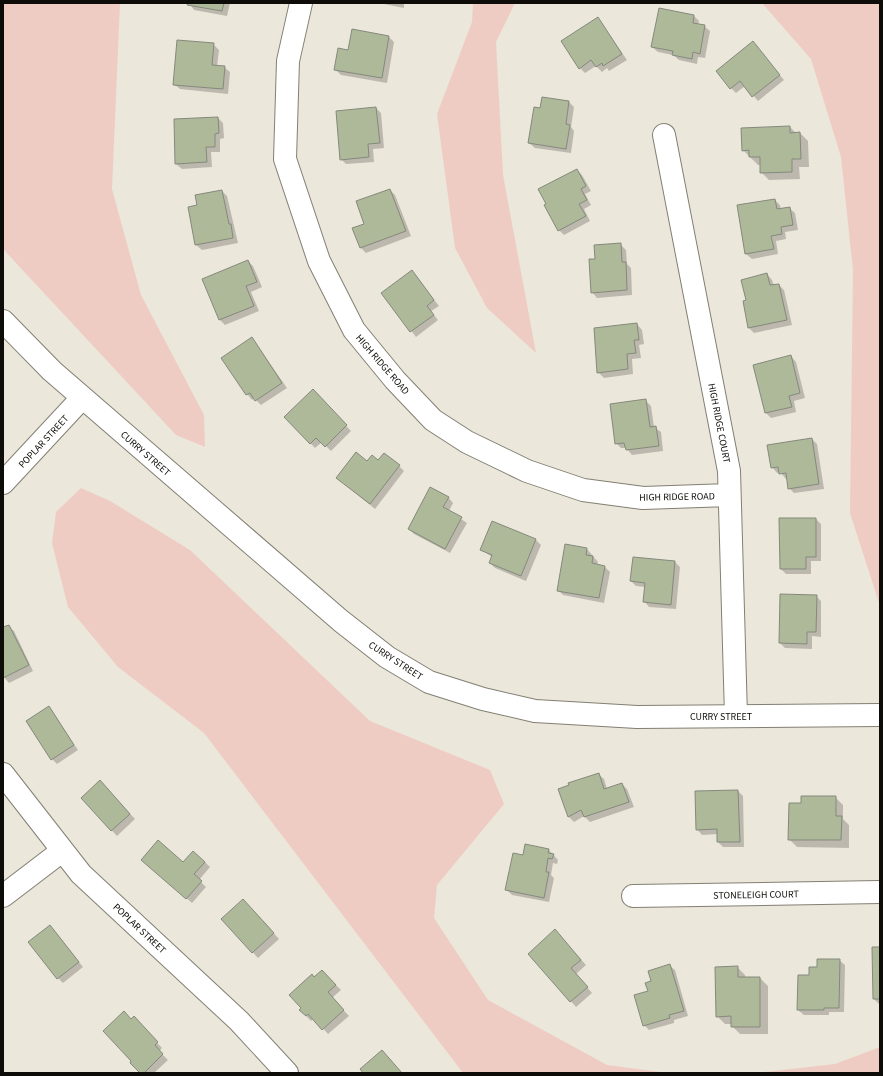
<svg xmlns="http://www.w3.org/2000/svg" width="883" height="1076" viewBox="0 0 883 1076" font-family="'Source Sans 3',sans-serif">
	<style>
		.green { fill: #efccc3 }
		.shadow { fill: #0003 }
		.building { fill: #aeb999; stroke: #85897d }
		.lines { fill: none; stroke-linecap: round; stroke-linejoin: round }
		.minor-casing { stroke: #837f73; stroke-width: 24 }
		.tertiary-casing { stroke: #837f73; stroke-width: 24 }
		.minor { stroke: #fff; stroke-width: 22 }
		.tertiary { stroke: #fff; stroke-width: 22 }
		.labels { text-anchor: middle; stroke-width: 4; stroke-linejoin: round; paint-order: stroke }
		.street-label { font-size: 10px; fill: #0d0c08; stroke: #fff }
	</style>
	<rect width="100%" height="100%" fill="#ebe7da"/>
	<!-- green -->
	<path class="green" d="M3,3h117l-8,186 29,106 63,120 1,32 -29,-12 -173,-186z
		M473,3h42l-19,39 7,133 33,178 -49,-45 -32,-60 -18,-134 35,-92z
		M762,3h118v603l-30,-93 3,-243 -12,-113 -30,-98z
		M81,488l29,13 80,49 180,171 120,49 14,34 -67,81 -3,33 54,82 119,65 62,8h-206l-259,-340 -86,-66 -50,-60 -16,-64 4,-31z
		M880,1047v26h-125l80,-9z"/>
	<!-- shadow -->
	<path class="shadow" d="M189,3h41l-3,13 -33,-6z
		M379,3h25v5z
		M694,16l5,5 -1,4 6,1 6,5 -5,27 -7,-1 -1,7 -18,-4 -6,-5 -15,-3 -6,-5z
		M598,18l29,42 -18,11 -2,-3 -5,4 -6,-6 -11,7 -5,-5z
		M353,30l36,7 5,5 -7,41 -46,-8 -6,-6 14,-18z
		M753,43l31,37 -26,21 -13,-15 -9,7 -5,-5z
		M213,44l6,6 -2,17h7l6,5 -2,22 -48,-5 -6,-5z
		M569,102l5,5 -3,20 3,4 -3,22 -36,-5 -6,-5 12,-34z
		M376,108l5,5 3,35 -11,1 1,13 -28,2 -5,-5z
		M218,118l5,5 1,15 -4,1v13h-9l1,15 -30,2 -6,-5z
		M790,127l6,6h4l8,8 1,26h-10l1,12 -31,1 -8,-8v-7h-3l-15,-15z
		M577,170l5,5 9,16 -6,3 6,11 -7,4 6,12 -26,14 -5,-5z
		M390,190l5,5 16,41 -45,17 -5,-5 -7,-20 12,-4z
		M222,191l5,5 11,47 -36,7 -6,-5 -7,-37 9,-2z
		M775,200l5,5 1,4 8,-1 6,5 3,17 -13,2 1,7 -10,2 2,13 -26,5 -6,-5z
		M620,244l6,6 1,14 4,4 1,27 -35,3 -5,-6 4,-32z
		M248,261l5,5 9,21 -11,5 8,19 -34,14 -5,-5z
		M412,271l27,35 -8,5 7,9 -22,17 -33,-44z
		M767,274l5,6 2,6 5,-1 5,5 8,35 -38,8 -5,-5 -2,-27z
		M637,324l5,6 2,14 -5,1 2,13 -9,1 1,15 -29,4 -6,-6z
		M252,338l35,50 -26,17 -7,-7 -2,2 -5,-6z
		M791,356l5,6 9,36 -11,3 2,11 -25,6 -5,-5 -12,-48z
		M313,391l38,40 -20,20 -9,-9 -7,6 -30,-31z
		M646,401l5,5 3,21 7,5 2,19 -31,4 -6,-7h-5l-5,-5z
		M812,439l5,5 7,45 -30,4 -5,-5 -1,-10 -2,1 -6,-7 -3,1 -5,-6z
		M378,462l21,4 5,5 -29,38 -38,-31 31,-15z
		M448,497l5,6 -4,8 18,12 -17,30 -36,-19 -5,-5z
		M816,519l5,5v37h-10v13h-25l-5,-5z
		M493,523l43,17 5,5 -15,36 -31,-13 -5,-5 2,-6 -10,-7z
		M587,549l11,13 -1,3 8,2 5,5 -6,31 -41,-8 -5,-5z
		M675,562l5,5 -4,42 -27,-2 -5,-6 1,-14 -9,-1 -5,-5z
		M816,596l5,5v36l-9,-1v13l-27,-1 -5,-5z
		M8,626l6,5 19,40 -24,12 -6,-7v-47z
		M49,707l29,43 -21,14 -5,-5z
		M598,774l6,5 3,10 15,-5 5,5 7,18 -44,15 -6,-6 -10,6 -5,-5 -10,-28z
		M105,787l30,32 -18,17 -35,-38z
		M738,791l5,5 1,51h-21l-5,-5v-8l-16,1 -5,-6z
		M835,797l8,8v14l6,6v23l-52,-1 -8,-8 13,-35z
		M549,850l9,10 -1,4 -4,-1 -2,12 3,3 -5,24 -37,-7 -6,-6 18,-33z
		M205,862l5,5 -11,13 7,7 -14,16 -44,-38z
		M248,905l31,34 -21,19 -36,-39z
		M555,931l31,34 -10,9 16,19 -16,14 -46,-53z
		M55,932l28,35 -20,16 -5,-5z
		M880,948v57l-6,-6z
		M839,960l6,5 -1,47h-15v3h-25l-6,-5 12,-34 8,-8z
		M669,965l6,5 13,46 -14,4v3l-25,7 -5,-5 5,-33 3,-10z
		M737,967l8,8v3h15l8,8v48h-28l-8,-8v-2h-7l-8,-8z
		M322,971l19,19 -9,8 17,18 -21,18 -14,-16 -3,3 -5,-5 8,-38z
		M134,1018l28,30 -3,3 9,9 -14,13h-13l-9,-53z"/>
	<!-- building -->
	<path class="building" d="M188,3h36l-2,8 -35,-6z
		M659,8l35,7 -1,8 12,2 -5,29 -7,-2 -1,7 -20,-4 1,-4 -22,-4z
		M598,17l24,37 -19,12 -1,-3 -6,4 -5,-7 -12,9 -18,-28z
		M352,29l37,7 -7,42 -48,-8 4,-22 10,2z
		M177,40l37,3 -2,22 13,1 -2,23 -50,-4z
		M753,41l27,34 -28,22 -12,-16 -10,8 -14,-18z
		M542,97l27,4 -3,23 4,1 -4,24 -38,-6 6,-36 6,1z
		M376,107l4,36 -12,1 1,13 -29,3 -4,-49z
		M218,117l1,16 -4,1v13h-9l1,15 -32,2 -1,-45z
		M790,126v7l10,-1 1,27h-9v13l-32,1v-16h-11v-7l-7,1 -1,-23z
		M577,169l9,17 -5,3 6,11 -8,4 7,12 -28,15 -14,-26 2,-1 -8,-15z
		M390,189l16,42 -46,17 -8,-20 12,-4 -8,-23z
		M222,190l7,34h2l2,14 -38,7 -7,-38 9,-2 -2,-10z
		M775,199l2,10 13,-2 3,18 -12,2 1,7 -11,2 3,13 -29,5 -8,-49z
		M621,243l1,19h4l1,28 -36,3 -2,-34h6l-1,-14z
		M248,260l9,22 -11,4 8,20 -35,14 -17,-41z
		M412,270l22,30 -7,6 7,9 -24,17 -29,-39z
		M767,273l3,12 9,-1 8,36 -39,8 -5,-27 3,-1 -5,-20z
		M637,323l2,17h-5l2,13 -9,1 1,15 -31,4 -3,-45z
		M252,337l30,46 -27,18 -5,-8 -4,2 -25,-37z
		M791,355l9,38 -11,3 3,11 -27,6 -12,-48z
		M313,389l34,36 -22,22 -9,-9 -6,6 -26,-27z
		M646,399l4,28 6,-1 3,20 -33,4 -2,-7 -9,1 -5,-40z
		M812,438l7,46 -31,5 -2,-16 -7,1 -1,-7 -7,1 -4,-23z
		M356,452l11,9 5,-6 6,5 6,-7 16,12 -30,39 -34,-26z
		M430,487l19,10 -6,10 19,10 -17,32 -37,-20z
		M779,518h37v39h-10v12h-26z
		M492,521l44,18 -15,37 -32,-13 3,-8 -12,-5z
		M565,544l22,4 -1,7 7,1 -1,7 13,3 -6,32 -42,-7z
		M633,557l42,4 -4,44 -28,-3 2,-19 -15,-2z
		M780,594l37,1 -1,37h-9v12l-28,-1z
		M9,625l20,40 -26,13v-51z
		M49,706l25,39 -23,15 -25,-39z
		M599,773l5,16 18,-6 7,19 -45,15 -3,-7 -13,7 -10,-28 11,-4 -1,-2z
		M100,780l30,34 -19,17 -30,-33z
		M738,790l2,52h-23v-13l-21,1 -1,-39z
		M801,796h35v20h6l-1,24h-53l1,-37h12z
		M158,840l25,22 10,-11 12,11 -11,12 8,7 -16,18 -45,-39z
		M525,844l24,5 -1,4 6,1 -2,5 -4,-1 -2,14h3l-5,26 -39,-8 8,-37 10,2z
		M243,899l31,34 -22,20 -31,-34z
		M50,925l29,37 -22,17 -29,-37z
		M555,929l26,31 -10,8 17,19 -18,15 -42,-48z
		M872,947h8v52h-7z
		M817,959h23l-1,49h-15v2h-27l1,-35h11v-8h8z
		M670,964l14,47 -15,4 1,3 -27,8 -9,-31 14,-4 -3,-8 6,-2 -3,-10z
		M738,966v11h22v50h-29v-11l-15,1 -1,-50z
		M322,970l14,15 -8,7 16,18 -22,20 -14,-16 -2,2 -7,-6 2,-2 -12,-13 23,-21 2,3z
		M124,1011l7,8 3,-3 24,26 -3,3 8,9 -19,19h-4l-10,-10 1,-2 -28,-30z
		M382,1050l20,23h-39l-3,-4z"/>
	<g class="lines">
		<defs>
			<path id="minor" d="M301,3l-13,58 -3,98 34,102 35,69 41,50 38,40 34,22 60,29 56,19 60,8 86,-3
				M664,135l65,336 7,245
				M3,483l79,-85
				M3,774l78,100 158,147 48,52
				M3,896l59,-45
				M633,896l247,-4"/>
			<path id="tertiary" d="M3,321l49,50 289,250 46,36 42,25 54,17 52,12 102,6 243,-2"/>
		</defs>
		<!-- minor casing -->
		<use href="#minor" class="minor-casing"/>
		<!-- tertiary casing -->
		<use href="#tertiary" class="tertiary-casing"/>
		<!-- minor -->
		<use href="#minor" class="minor"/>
		<!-- tertiary -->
		<use href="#tertiary" class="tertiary"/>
	</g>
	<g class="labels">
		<!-- street labels -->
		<g class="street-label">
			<text transform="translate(383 364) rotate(49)" y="4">HIGH RIDGE ROAD</text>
			<text transform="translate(720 423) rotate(79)" y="4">HIGH RIDGE COURT</text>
			<text transform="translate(43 441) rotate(-47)" y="4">POPLAR STREET</text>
			<text transform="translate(146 453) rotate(41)" y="4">CURRY STREET</text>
			<text transform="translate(677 496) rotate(-1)" y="4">HIGH RIDGE ROAD</text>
			<text transform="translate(396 660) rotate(33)" y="4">CURRY STREET</text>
			<text x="721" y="720">CURRY STREET</text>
			<text transform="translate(756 894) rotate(-1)" y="4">STONELEIGH COURT</text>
			<text transform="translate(140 928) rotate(43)" y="4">POPLAR STREET</text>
		</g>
	</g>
	<!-- border -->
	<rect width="883" height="1076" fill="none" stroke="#0d0c08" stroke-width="8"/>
</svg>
